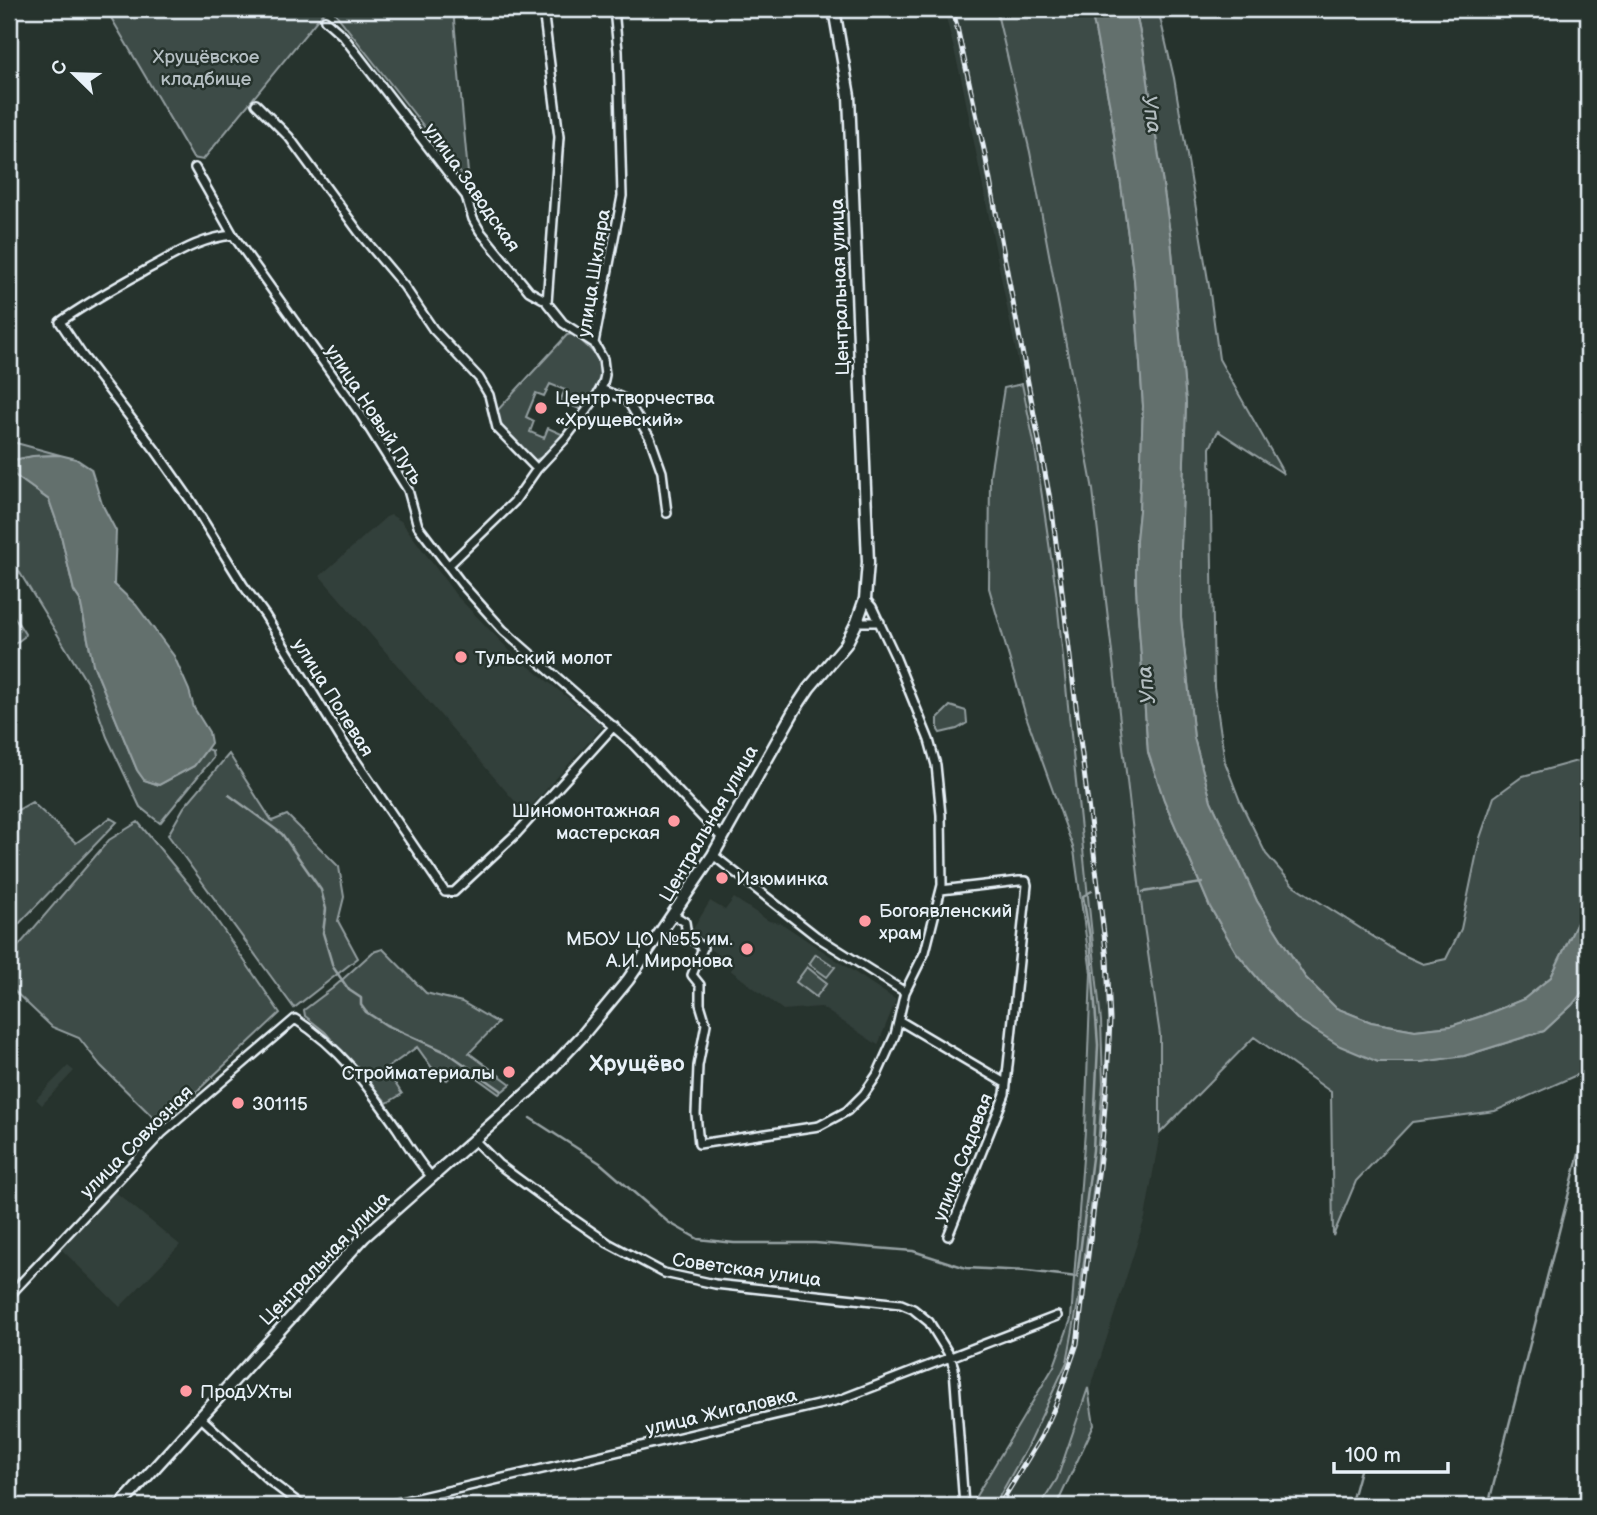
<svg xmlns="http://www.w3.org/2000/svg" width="1597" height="1515" viewBox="0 0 1597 1515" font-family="'Balsamiq Sans',sans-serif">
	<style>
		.built { fill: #333f3a }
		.green { fill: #3e4b47; stroke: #939ea0; stroke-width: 2 }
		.water { fill: #636f6d; stroke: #98a3a5; stroke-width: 2 }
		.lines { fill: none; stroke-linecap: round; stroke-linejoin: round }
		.stream { stroke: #98a3a5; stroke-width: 2.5 }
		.minor-casing { stroke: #e8f1f8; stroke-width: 12 }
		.secondary-casing { stroke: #e8f1f8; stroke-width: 15 }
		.minor { stroke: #26332d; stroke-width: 7 }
		.secondary { stroke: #26332d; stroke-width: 10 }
		.rail-casing { stroke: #e8f1f8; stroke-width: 5 }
		.rail { stroke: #26332d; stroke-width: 2.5; stroke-dasharray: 8; stroke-linecap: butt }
		.poi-dot { fill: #ff9aa2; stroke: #26332d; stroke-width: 2.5 }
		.labels { text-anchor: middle; stroke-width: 5; stroke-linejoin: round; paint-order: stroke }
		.park-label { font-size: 19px; fill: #b5bfc3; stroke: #26332d }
		.street-label { font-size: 19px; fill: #e8f1f8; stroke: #26332d }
		.poi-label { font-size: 19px; fill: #e8f1f8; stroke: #26332d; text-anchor: start }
		.water-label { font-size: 21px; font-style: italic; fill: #b3bdc0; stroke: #26332d }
		.quarter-label { font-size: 23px; font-weight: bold; fill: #e8f1f8; stroke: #26332d }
	</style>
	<rect width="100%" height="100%" fill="#26332d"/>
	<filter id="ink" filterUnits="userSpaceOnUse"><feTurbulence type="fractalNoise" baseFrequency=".0143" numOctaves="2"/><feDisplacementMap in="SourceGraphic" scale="14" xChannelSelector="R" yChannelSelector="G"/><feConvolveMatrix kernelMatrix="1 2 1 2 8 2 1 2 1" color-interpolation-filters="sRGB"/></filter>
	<g filter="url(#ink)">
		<!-- built -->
		<path class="built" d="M944,9h52l34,143 63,338 51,436 16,109v98l-15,85 -50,157 -38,104 -17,27h-46l32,-57 41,-87 13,-70 16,-122 7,-87 -2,-62 -45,-430 -22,-149 -72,-360z
			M391,515l10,6 55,74 54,56 93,75 -78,87 -205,-237 66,-59z
			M734,898l35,23 12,2 115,77 -18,45 -57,-38 -38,3 -53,-40 3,-4 -22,-16 -5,-11 -14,-8 18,-30 15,9z
			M68,1066l6,5 -32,34 -6,-6z
			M113,1190l67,55 -60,62 -60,-59z"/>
		<!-- green -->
		<path class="green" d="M106,9h220l-123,151 -10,-2z
			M332,9h121l16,175z
			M996,9h95l20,104 23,166 9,127 -4,105 -3,29v48l12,164 16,48 46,107 26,45 29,35 32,32 124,43 43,-6 80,-25 28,-26 16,-20v85l-93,41 -83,11 -56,59 -23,55 -2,-144 -77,-55 -94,96v-98l-16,-109 -51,-436 -63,-338z
			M1135,9h23l16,69 35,208 10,73 65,115 -66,-43 -8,17 4,239 11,75 15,39 26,53 27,31 106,68 24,11 23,-5 15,-30 19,-91 14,-41 29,-21 54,-15 11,1v132l-3,12 -34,71 -27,22 -42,17 -31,10 -36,4 -44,-8 -35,-14 -31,-31 -48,-76 -46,-100 -17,-63 -13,-120v-72l5,-143 -15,-163 -28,-193z
			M573,334c37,30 35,38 9,76l-22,-9 5,-11 -15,-6 -6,12 -8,-3 -10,24 8,4 -4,11 14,6 4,-10 16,7 -20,21 -10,5 -32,-29 -6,-20 71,-77z
			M1022,384l12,58 22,149 45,430 2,62 -7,87 -16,122 -13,70 -41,87 -32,57h-24l84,-140 17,-47 14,-188 6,-158 -17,-123 -49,-137 -36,-125 1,-113 14,-87z
			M9,441l51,14 -27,1 -24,5z
			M9,471l40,29 11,31 14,60 6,9 13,64 44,106 7,10 15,5 35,-19 13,-17 5,2 1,7 -53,65 -20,-16 -33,-70 -18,-51 -80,-131z
			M9,609l16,25 -1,3 -15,11z
			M950,706l16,5 1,12 -10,6 -17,4 -2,-3v-12z
			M229,754l43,67 15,-6 52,52 5,30 -6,24 20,37 -64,50 -126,-173 16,-28z
			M32,802l44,41 34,-25 7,4 -106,110h-2v-117z
			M138,822l71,87 71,104 -119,112 -60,-59 -22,-28 -27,-11 -43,-41v-29l100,-117z
			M383,949l43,44 36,9 36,21 -29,30 42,31 -12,10 -25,-18 -15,-7 -12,11 -12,-8 -18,-25 -31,22 16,25 -15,9 -62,-71 -20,-16 -1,-6 29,-22 40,-36z
			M816,954l19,13 -8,10 -18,-13z
			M807,967l20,16 -11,14 -20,-15z
			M1088,1388l6,37 -35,75 -5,6h-14l17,-27z"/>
		<!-- water -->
		<path class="water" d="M1091,9h44l8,38 28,193 15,163 -5,143v72l13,120 17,63 46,100 48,76 31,31 35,14 44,8 36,-4 31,-10 42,-17 27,-22 34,-71 3,-12v91l-16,20 -28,26 -80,25 -43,6h-43l-38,-16 -43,-27 -32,-32 -29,-35 -26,-45 -46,-107 -16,-48 -12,-164v-48l3,-29 4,-105 -9,-127 -23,-166z
			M60,455l16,4 15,10 11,35 14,27 -2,53 22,21 38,51 15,34 5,18 15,24 2,11 -17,23 -35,19 -15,-5 -7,-10 -44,-106 -13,-64 -6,-9 -14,-60 -11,-31 -40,-29v-10l24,-5z"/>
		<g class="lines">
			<!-- stream -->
			<path class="stream" d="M229,795l53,39 39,56 5,19 -3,24 10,34 16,23 12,8v7l5,7 20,13 62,28 53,37
				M1143,892l59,-9
				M530,1118l70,45 68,59 30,17 36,4h81l98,8 53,17 61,3 50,6 16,-127 5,-105 -8,-108 -7,-41 9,-5
				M1350,1506l10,-36
				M1488,1506l100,-387"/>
			<defs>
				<path id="minor" d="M543,9l16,128 -12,166 16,20 31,20
					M325,20l18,16 109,142 14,18 7,23 7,12 49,60 18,10
					M256,104l33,33 72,98 43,51 29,43 46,49 10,17 8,33 40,41
					M195,168l38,67 128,180 47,75 10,36 44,58 41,46 130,114 89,94
					M233,235c-33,3 -57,19 -85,34 -30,17 -60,33 -88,53l22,33 74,96 35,50 52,84 22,30 78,127 102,150h9l63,-59 97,-107
					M601,389l26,11 23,38 12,34 5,41
					M448,566l66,-64 23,-33 28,-30 30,-40 8,-15 2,-9 -2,-16 -9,-16 28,-147 -4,-145 -4,-42
					M857,622h23
					M713,855l103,81 89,56
					M941,890l78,-9h7l1,4 -22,209 -57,142
					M674,915l11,7 2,13 16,13 -11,27 8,10v19l6,20 -8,42 -2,48 3,30 120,-18 28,-15 17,-17 13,-19 18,-40 10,-43 20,-40 17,-67 -1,-70 -5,-50 -7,-25 -34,-84 -23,-49 -7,-8
					M900,1021l105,62
					M473,1139l25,25 68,50 42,29 56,30 51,11 186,20 12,5 16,13 21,34 4,12 10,138
					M9,1296l153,-163 133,-114c46,29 72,66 102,109 11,17 21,34 34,48
					M200,1417l71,65 32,24
					M383,1506l456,-106 218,-84"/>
				<path id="secondary" d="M120,1506l244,-269 173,-153 44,-47 47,-57 85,-125 82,-146 14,-21 37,-44 11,-22 8,-23 3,-37 -19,-466 -15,-87"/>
			</defs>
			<!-- minor casing -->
			<use href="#minor" class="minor-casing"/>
			<!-- secondary casing -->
			<use href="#secondary" class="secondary-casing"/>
			<!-- minor -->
			<use href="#minor" class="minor"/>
			<!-- secondary -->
			<use href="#secondary" class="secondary"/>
			<defs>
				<path id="rail" d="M953,9l32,145 67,356 55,449 3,61 -3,61 -5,61 -25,202 -22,63 -14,30 -42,69"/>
			</defs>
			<!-- rail casing -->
			<use href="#rail" class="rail-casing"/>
			<!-- rail -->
			<use href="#rail" class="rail"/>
		</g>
	</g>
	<!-- markers -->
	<g class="poi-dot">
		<circle cx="541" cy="408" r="7"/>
		<circle cx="461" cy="657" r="7"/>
		<circle cx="674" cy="821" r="7"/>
		<circle cx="722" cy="878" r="7"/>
		<circle cx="865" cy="921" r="7"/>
		<circle cx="747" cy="949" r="7"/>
		<circle cx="509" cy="1072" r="7"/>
		<circle cx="238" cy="1103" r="7"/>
		<circle cx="186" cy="1391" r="7"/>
	</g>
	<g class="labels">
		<!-- park labels -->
		<g class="park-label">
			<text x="206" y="63">Хрущёвское<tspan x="206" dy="22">кладбище</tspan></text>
		</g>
		<!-- street labels -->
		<g class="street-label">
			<text transform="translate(473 187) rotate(55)" y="7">улица Заводская</text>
			<text transform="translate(593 273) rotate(-81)" y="7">улица Шкляра</text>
			<text transform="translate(839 287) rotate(-92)" y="7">Центральная улица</text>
			<text transform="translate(375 414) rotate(57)" y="7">улица Новый Путь</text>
			<text transform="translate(334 697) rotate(58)" y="7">улица Полевая</text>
			<text transform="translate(708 823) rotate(-60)" y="7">Центральная улица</text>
			<text transform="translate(136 1141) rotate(-45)" y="7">улица Совхозная</text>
			<text transform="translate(962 1157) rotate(-69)" y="7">улица Садовая</text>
			<text transform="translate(324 1258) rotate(-46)" y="7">Центральная улица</text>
			<text transform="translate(747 1269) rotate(8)" y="7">Советская улица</text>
			<text transform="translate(721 1411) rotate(-13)" y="7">улица Жигаловка</text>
		</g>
		<!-- poi labels -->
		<g class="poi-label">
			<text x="555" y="404">Центр творчества<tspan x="555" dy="22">«Хрущевский»</tspan></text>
			<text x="475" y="664">Тульский молот</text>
			<text x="660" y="817" text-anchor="end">Шиномонтажная<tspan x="660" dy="22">мастерская</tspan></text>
			<text x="736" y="885">Изюминка</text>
			<text x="879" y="917">Богоявленский<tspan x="879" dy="22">храм</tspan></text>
			<text x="733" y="945" text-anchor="end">МБОУ ЦО №55 им.<tspan x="733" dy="22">А.И. Миронова</tspan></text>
			<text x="495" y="1079" text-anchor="end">Стройматериалы</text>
			<text x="252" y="1110">301115</text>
			<text x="200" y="1398">ПродУХты</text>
		</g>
		<!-- water labels -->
		<g class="water-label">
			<text transform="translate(1152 114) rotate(81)" y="7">Упа</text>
			<text transform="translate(1146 685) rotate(-97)" y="7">Упа</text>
		</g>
		<!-- quarter labels -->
		<g class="quarter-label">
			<text x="637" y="1071">Хрущёво</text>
		</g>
	</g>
	<!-- margin -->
	<rect width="1597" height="1515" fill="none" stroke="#26332d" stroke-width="35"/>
	<rect x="18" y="18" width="1562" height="1480" fill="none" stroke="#e8f1f8" stroke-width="2.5" filter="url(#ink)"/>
	<!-- north arrow -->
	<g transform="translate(74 74) rotate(293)" stroke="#26332d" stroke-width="5" paint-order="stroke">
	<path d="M0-5L12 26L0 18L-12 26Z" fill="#e8f1f8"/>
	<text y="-10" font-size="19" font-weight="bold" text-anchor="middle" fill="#e8f1f8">С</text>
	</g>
	<!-- scale -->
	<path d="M1334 1462v10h114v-10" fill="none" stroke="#e8f1f8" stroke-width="3.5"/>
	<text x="1345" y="1462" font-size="21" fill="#e8f1f8" stroke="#26332d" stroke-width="5" paint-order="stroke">100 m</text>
</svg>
